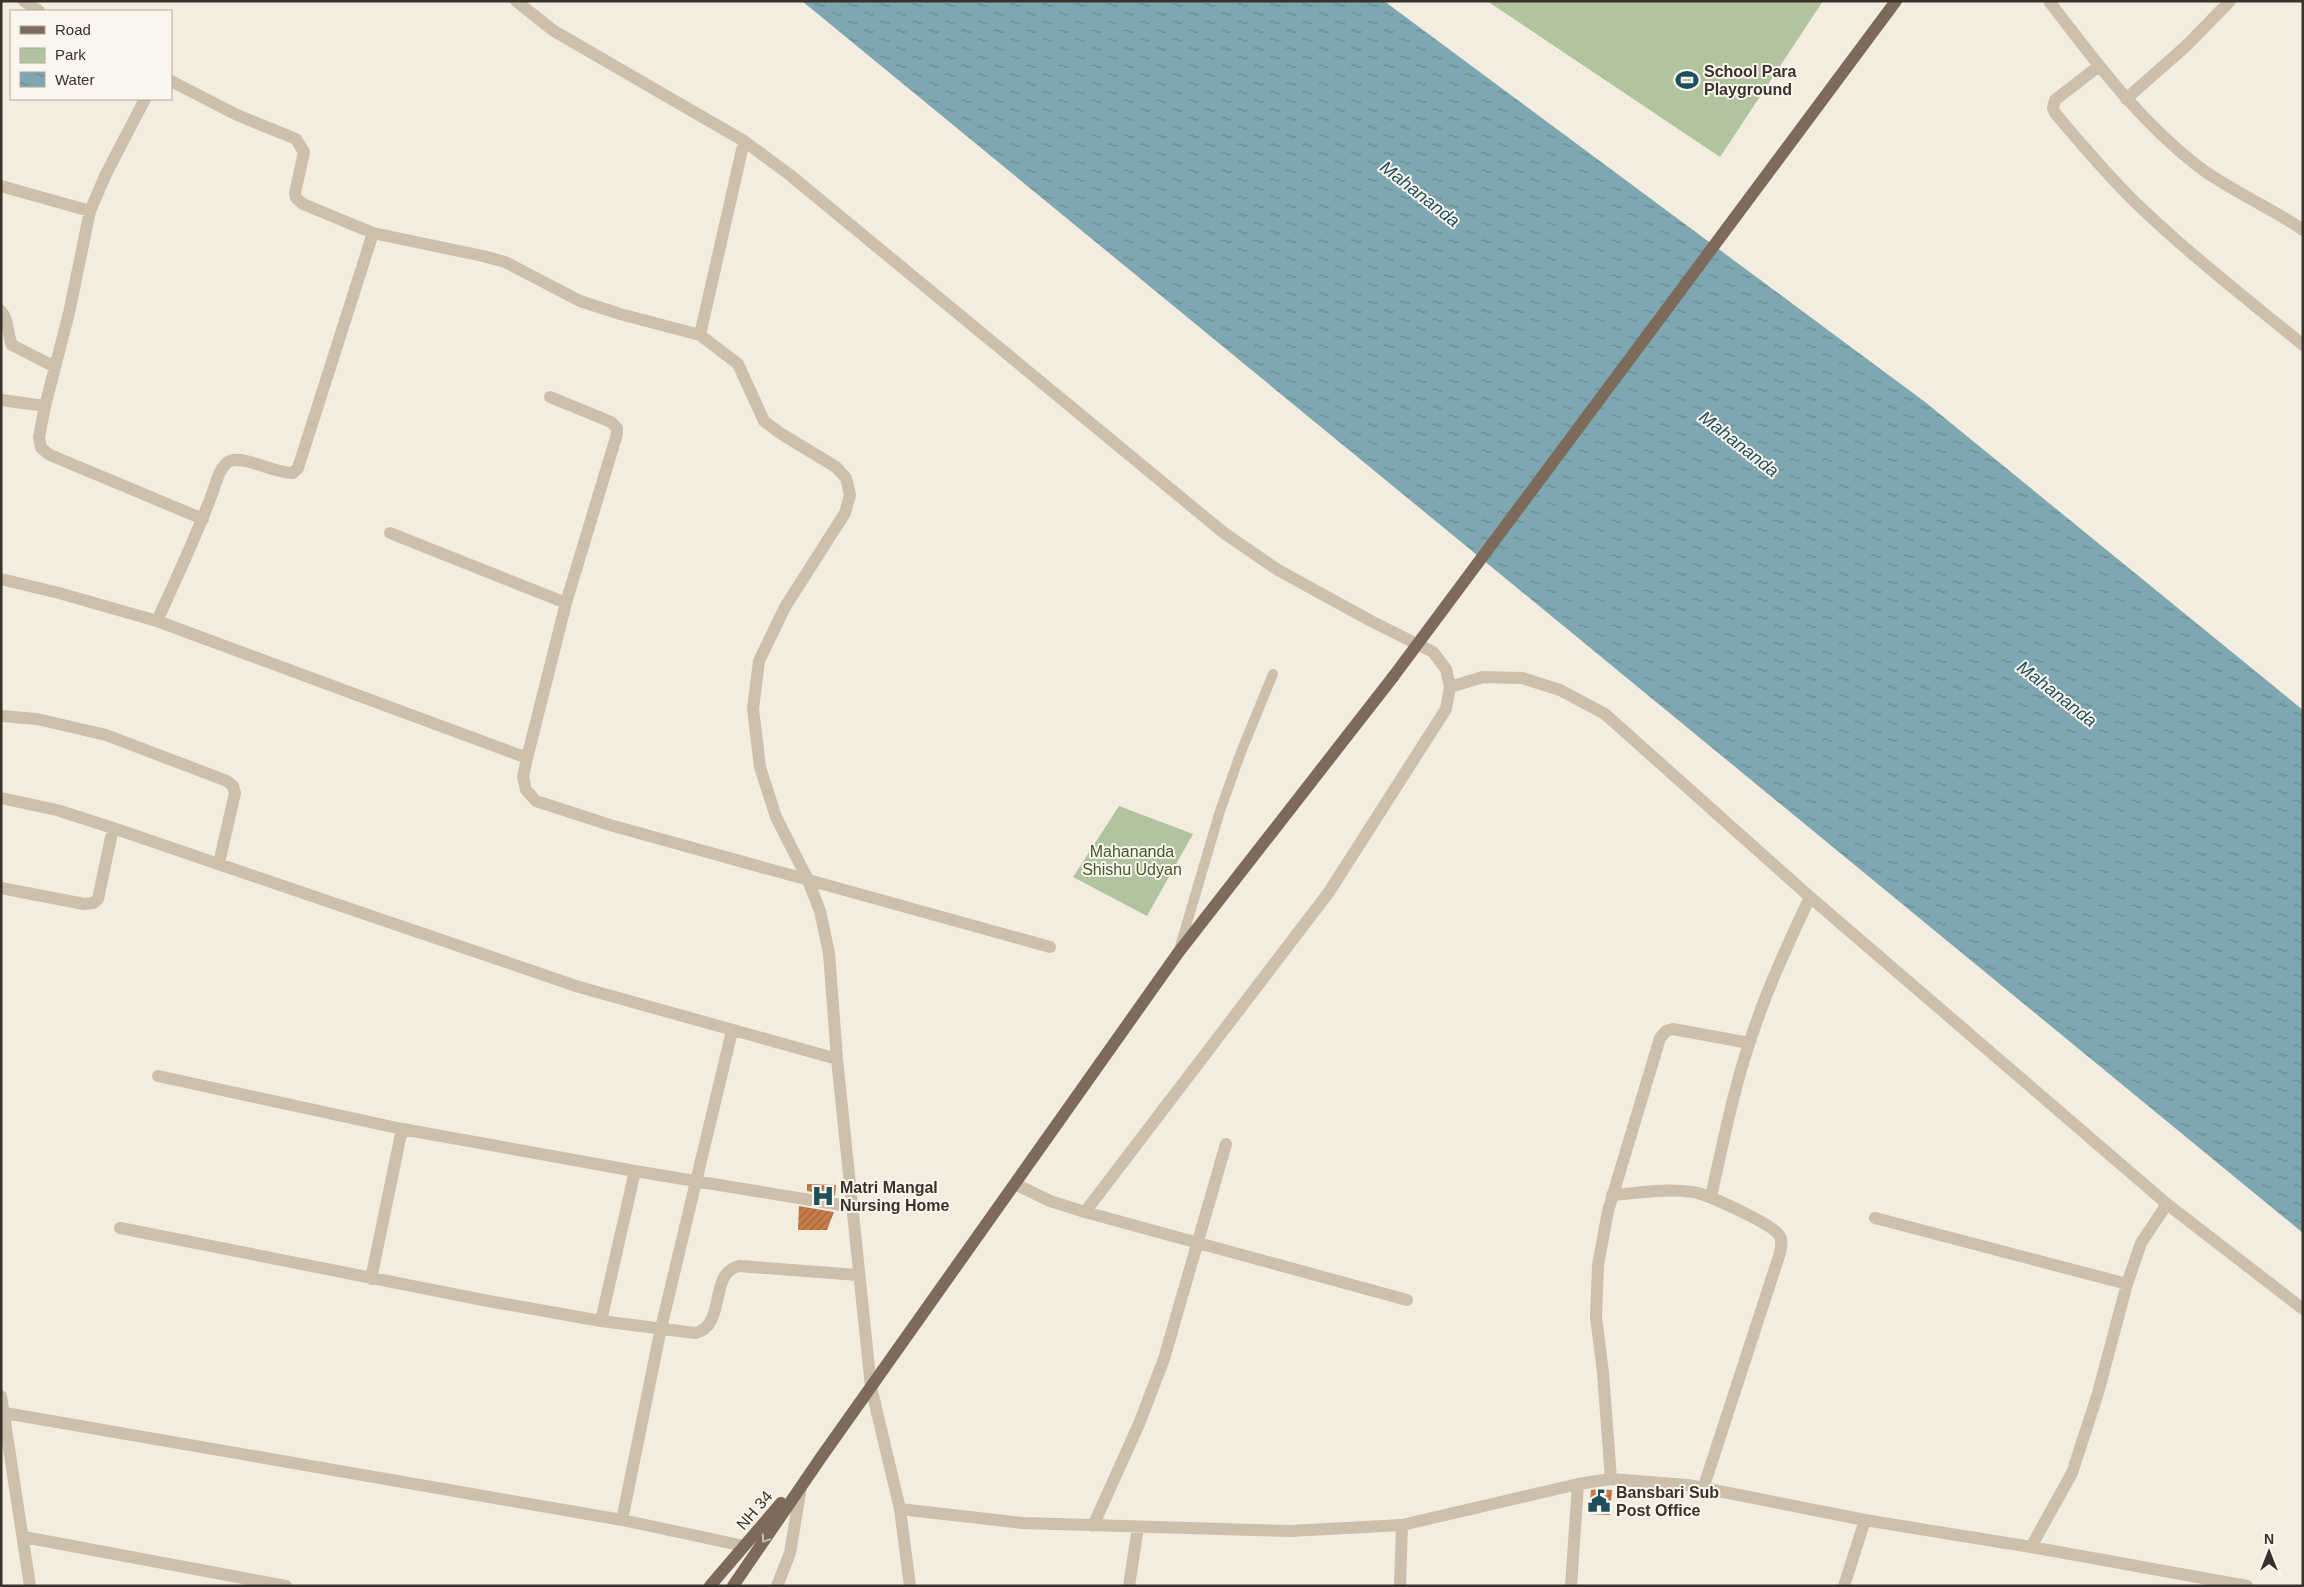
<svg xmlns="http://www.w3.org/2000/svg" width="2304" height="1587" viewBox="0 0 2304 1587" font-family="Arial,sans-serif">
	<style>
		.green { fill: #b1c39f }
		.water { fill: url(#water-ripples) }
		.building { fill: url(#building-hatch) }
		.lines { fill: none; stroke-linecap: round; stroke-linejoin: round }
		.lane { stroke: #ccbfab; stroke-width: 10 }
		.street { stroke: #ccbfab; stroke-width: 12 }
		.primary { stroke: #7c6b5b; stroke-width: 12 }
		.primary-bridge { stroke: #7c6b5b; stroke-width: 12 }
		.oneway { stroke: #c8beb3 }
		.labels { text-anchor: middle; stroke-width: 4; stroke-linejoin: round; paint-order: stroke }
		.poi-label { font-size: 16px; font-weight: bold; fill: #3a322a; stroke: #fbf6ed; text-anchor: start }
		.park-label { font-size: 16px; fill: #42592d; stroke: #fbf6ed }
		.street-label { font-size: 16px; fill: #3a322a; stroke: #fbf6ed }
		.water-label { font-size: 18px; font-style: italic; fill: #1f4f5d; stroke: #fbf6ed }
	</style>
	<defs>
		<pattern id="water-ripples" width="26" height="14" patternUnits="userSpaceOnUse" patternTransform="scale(1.25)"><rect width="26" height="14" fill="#7ea7b1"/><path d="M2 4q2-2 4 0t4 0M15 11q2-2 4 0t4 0" fill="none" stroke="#688990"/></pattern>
		<pattern id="building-hatch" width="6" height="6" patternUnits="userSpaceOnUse" patternTransform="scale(1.25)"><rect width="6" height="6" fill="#c77c4a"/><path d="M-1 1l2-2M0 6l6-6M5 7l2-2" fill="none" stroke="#a3663e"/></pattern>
	</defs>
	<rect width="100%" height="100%" fill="#f3ede0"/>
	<!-- green -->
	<path class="green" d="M1487,1h336l-103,156z
		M1119,806l74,28 -46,82 -74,-39z"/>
	<!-- water -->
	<path class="water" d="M802,1h582l541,401 378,308v523z"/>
	<!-- building -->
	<path class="building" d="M807,1184l29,1 -1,11 -28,-5z
		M799,1206l35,6 -7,18h-29z
		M1598,1489l14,1 -2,25 -21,-1 2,-24z"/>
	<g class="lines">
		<!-- lane -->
		<path class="lane" d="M1179,950l41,-139 21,-59 32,-78"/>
		<!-- street -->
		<path class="street" d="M24,1l15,10
			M516,1l38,30 190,110 46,34 434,358 54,37 93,51 62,31 13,17 4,18 -4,22 -117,183 -244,320
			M2049,1c46,60 90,120 150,166 32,24 71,40 104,63
			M2099,66l-44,34 -2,8 2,5c26,31 53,63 82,91 52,50 110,95 166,141
			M171,81l66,34 59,24 8,13 -9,41 1,5 7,6 70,29 110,23 22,6 75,39 40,13 80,21 38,29 26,57 16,12 56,34 10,11 4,17 -5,18 -60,94 -26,54 -6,48 7,58 16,50 32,63 12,31 9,42 8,106 34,328 29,122 10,77
			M2126,99l60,-53 44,-45
			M1,186l89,25
			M1,311c8,9 6,23 11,34l43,22
			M700,335l44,-194
			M1,400l44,6 24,-93 21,-102 16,-37 39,-75
			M45,406l-6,31 2,11 9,7 153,64
			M390,533l176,70
			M1,579l58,14 98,28 370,137 39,-155 51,-169v-6l-6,-6 -61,-25
			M157,621c19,-42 39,-84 55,-127 4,-10 7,-28 18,-33 14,-6 46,13 63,12l5,-5 75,-235
			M1450,687l33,-10 39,1 38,12 45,24 205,183 357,307 136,105
			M1,716l36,3 69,16 121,46 6,5 2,7 -16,70
			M527,758l-4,19 3,13 10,11 74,24 440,122
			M1,798l56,12 56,18 466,159 258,72
			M1,888l83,16 9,-1 5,-4 15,-71
			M158,1076l244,53 233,42 218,36
			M1015,1184l35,17 35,11 322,88
			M1612,1195c27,-2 55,-7 81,-3 14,2 79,32 86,43 4,5 2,12 1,18l-77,236
			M1711,1196c12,-52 22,-105 39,-155 16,-50 38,-97 60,-144
			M1875,1218l252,66
			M120,1228l363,72 118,21 94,12c32,-7 13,-60 44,-67l119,9
			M371,1279l31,-150
			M601,1321l34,-150
			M1,1396l29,190
			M5,1413l617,107 122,26
			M1611,1479l-8,-106 -7,-56 2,-52 10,-54 52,-173 6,-7 7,-2 76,14
			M900,1509l123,14 267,8 112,-6 176,-41 33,-5 77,6 177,35 -21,66
			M622,1520l39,-192 71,-297
			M1865,1520l166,27 41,-74 26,-80 29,-109 14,-41 26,-39
			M1093,1526l46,-102 25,-65 62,-215
			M24,1537l262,49
			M2031,1547l216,39
			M777,1586l13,-33 11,-66
			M1129,1586l9,-59
			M1400,1586l2,-61
			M1571,1586l7,-102"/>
		<!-- primary -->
		<path class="primary" d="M710,1586l71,-83
			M733,1586l89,-130 356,-503 215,-276"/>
		<!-- primary-bridge -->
		<path class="primary-bridge" d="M1393,677l503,-676"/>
	</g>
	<!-- one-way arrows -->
	<defs><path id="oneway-chevron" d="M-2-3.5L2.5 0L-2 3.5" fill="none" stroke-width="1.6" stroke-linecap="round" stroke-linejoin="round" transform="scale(1.25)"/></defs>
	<use class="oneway" href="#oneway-chevron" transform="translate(765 1539) rotate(124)"/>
	<!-- icons -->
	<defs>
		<symbol id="stadium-bare" viewBox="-9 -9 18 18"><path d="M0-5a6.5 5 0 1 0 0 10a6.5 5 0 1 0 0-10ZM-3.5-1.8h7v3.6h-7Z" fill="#1f4f5d" stroke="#fbf6ed" stroke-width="2.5" paint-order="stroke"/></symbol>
		<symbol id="hospital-bare" viewBox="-9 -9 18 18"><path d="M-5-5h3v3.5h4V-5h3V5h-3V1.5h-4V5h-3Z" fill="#1f4f5d" stroke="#fbf6ed" stroke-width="2.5" paint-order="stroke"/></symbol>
		<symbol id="civic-bare" viewBox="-9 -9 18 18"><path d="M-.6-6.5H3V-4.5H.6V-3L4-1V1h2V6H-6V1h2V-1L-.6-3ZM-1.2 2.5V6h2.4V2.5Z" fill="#1f4f5d" stroke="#fbf6ed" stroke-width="2.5" paint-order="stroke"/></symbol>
	</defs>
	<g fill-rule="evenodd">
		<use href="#stadium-bare" x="1671" y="64" width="32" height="32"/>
		<use href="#hospital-bare" x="807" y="1180" width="32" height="32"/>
		<use href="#civic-bare" x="1583" y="1485" width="32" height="32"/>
	</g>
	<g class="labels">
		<!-- poi labels -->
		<g class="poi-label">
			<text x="1704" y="77">School Para<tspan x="1704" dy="18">Playground</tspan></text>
			<text x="840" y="1193">Matri Mangal<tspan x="840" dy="18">Nursing Home</tspan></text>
			<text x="1616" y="1498">Bansbari Sub<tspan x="1616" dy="18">Post Office</tspan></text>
		</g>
		<!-- park labels -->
		<g class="park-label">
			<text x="1132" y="857">Mahananda<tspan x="1132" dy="18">Shishu Udyan</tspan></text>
		</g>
		<!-- street labels -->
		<g class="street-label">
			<text transform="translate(754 1510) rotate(-49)" y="6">NH 34</text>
		</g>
		<!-- water labels -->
		<g class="water-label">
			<text transform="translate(1420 194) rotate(38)" y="6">Mahananda</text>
			<text transform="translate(1739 444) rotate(38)" y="6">Mahananda</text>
			<text transform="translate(2057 694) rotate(38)" y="6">Mahananda</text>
		</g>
	</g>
	<!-- border -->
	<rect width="2304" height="1587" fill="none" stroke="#3a322a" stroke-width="5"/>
	<!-- legend -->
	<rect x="10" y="10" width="162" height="90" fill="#fbf6ed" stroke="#aea89f"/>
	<rect x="20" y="26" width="25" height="8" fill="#7c6b5b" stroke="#aea89f"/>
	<text x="55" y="35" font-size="15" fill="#3a322a">Road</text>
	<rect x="20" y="48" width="25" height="15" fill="#b1c39f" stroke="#aea89f"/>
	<text x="55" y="60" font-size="15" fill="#3a322a">Park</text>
	<rect x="20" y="72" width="25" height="15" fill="url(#water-ripples)" stroke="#aea89f"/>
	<text x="55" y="85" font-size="15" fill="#3a322a">Water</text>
	<!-- north arrow -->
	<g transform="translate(2269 1552)" stroke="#fbf6ed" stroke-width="4" paint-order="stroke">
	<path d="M0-4L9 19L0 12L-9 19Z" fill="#3a322a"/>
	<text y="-8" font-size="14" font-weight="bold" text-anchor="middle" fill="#3a322a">N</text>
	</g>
</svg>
